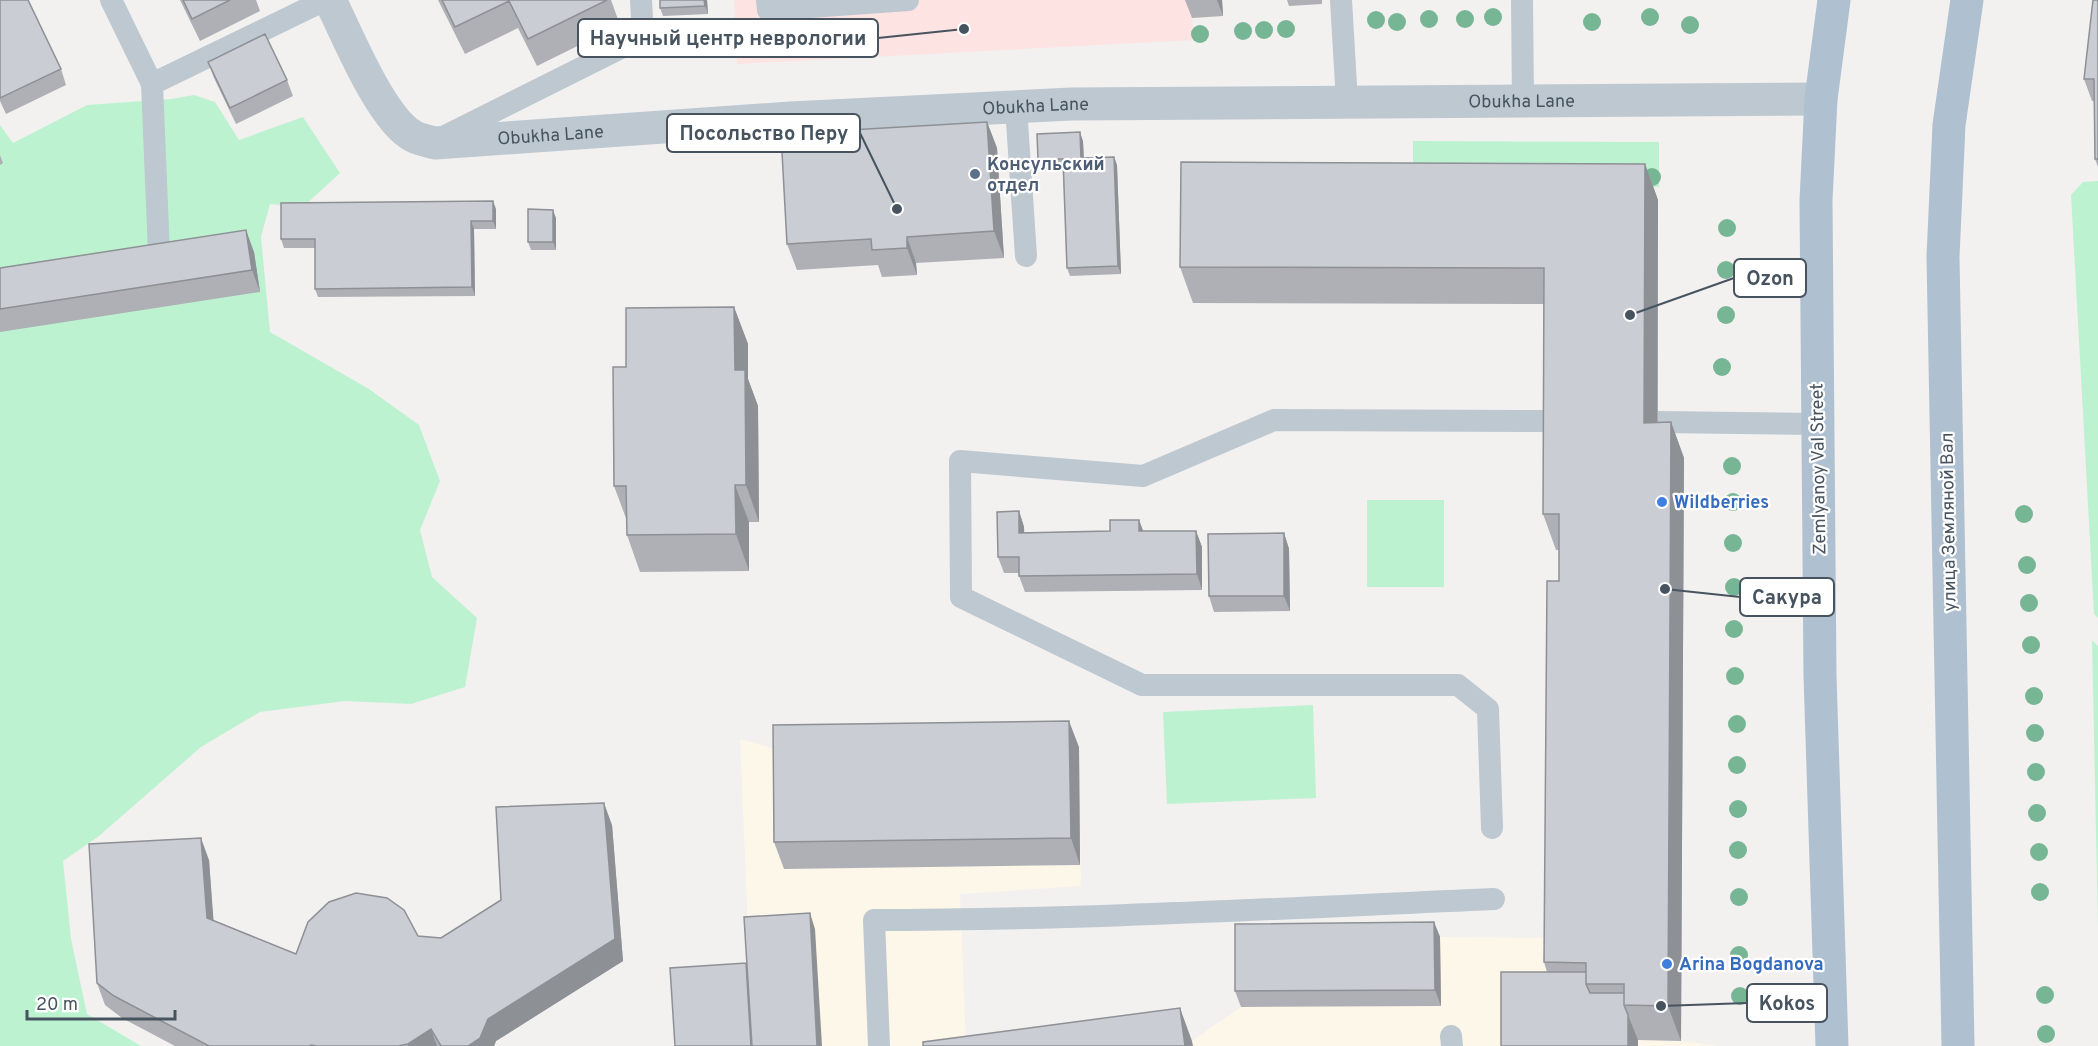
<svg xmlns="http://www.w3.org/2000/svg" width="2098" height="1046" viewBox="0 0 2098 1046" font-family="Overpass,sans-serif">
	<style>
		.commercial { fill: #fdf7ea }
		.medical { fill: #fde3e1 }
		.green { fill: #bdf2d1 }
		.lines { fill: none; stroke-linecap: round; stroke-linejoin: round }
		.service { stroke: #bdc8d0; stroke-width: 22 }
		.minor { stroke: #bdc8d0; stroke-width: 33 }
		.primary { stroke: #afc1d1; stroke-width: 33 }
		.tree { fill: #77b695 }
		.wall { fill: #aeb0b5 }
		.shaded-wall { fill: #8d9094 }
		.building { fill: #cacdd3; stroke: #8d9094; stroke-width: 1.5 }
		.service-dot { fill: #5c6f8a; stroke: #fff; stroke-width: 2 }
		.shop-dot { fill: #3f7fe0; stroke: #fff; stroke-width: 2 }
		.labels { text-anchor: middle; stroke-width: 4.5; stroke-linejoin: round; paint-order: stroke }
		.street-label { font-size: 18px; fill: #47545f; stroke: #fff }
		.service-label { font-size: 18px; font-weight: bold; fill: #4e5e75; stroke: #fff; text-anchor: start }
		.shop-label { font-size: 18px; font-weight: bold; fill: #366cbe; stroke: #fff; text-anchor: start }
		.leader { fill: none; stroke: #47545f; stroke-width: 2 }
		.callout-dot { fill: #47545f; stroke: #fff; stroke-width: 2 }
		.callout { fill: #fff; stroke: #47545f; stroke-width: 2 }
		.callout-label { font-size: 20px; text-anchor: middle; font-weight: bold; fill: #47545f }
	</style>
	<rect width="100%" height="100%" fill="#f3f0f0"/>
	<!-- commercial -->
	<path class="commercial" d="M740,739l43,12 296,-4 2,139 -121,8 6,152h-213z
		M1440,937l118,1 123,103 39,5h-569l41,-5 49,-34v-67z"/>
	<!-- medical -->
	<path class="medical" d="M734,0h488l1,16 -31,2 2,22 -457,24z"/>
	<!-- green -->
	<path class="green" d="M194,95l21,7 24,38 64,-23 37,56 -37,34 -33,-3 -9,33 9,95 99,57 50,36 21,56 -20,49 12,47 45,41 -12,69 -54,17 -66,-3 -85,11 -59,35 -102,89 -36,25 8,78 16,75 54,32h-141v-921l13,18 74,-38 84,-6z
		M1413,141l246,1v45h-246z
		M2098,181v437l-4,-4 -23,-419 12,-13z
		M1367,500h77v87h-77z
		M2092,640l6,6v282z
		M1313,705l3,93 -149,6 -4,-92z"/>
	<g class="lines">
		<!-- service -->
		<path class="service" d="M111,0l41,84 173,-84
			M767,0l1,10 140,-10
			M1341,0l6,102
			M1522,0l1,100
			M152,84l7,169
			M1016,107l10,149
			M441,138l202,-101 -2,-37
			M1657,422l160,2
			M1492,828l-4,-119 -30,-24h-316l-181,-88 -1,-136 183,15 131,-56 283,1
			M1451,1036l1,10
			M879,1046l-5,-126c207,0 413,-12 620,-21"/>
		<!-- minor -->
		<path class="minor" id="s1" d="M330,0c17,34 51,119 83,136 7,4 15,5 22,7l356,-25 280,-14 750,-5"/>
		<!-- primary -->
		<path class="primary" d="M1832,1046l-12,-370 -4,-476 5,-101 13,-99
			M1958,1046l-15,-789 6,-132 18,-125"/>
	</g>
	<!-- trees -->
	<g class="tree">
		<circle cx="1493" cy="17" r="9"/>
		<circle cx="1650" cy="17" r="9"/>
		<circle cx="1429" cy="19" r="9"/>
		<circle cx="1465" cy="19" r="9"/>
		<circle cx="1376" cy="20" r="9"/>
		<circle cx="1397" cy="22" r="9"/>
		<circle cx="1592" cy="22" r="9"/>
		<circle cx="1690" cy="25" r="9"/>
		<circle cx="1286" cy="29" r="9"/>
		<circle cx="1264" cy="30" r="9"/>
		<circle cx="1243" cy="31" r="9"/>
		<circle cx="1200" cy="34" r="9"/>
		<circle cx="1652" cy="177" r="9"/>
		<circle cx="1727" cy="228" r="9"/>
		<circle cx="1726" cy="270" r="9"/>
		<circle cx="1726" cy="315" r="9"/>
		<circle cx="1722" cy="367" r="9"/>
		<circle cx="1732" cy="466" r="9"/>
		<circle cx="1733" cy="502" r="9"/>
		<circle cx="2024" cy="514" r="9"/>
		<circle cx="1733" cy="543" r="9"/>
		<circle cx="2027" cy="565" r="9"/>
		<circle cx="1734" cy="587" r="9"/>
		<circle cx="2029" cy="603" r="9"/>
		<circle cx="1734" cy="629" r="9"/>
		<circle cx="2031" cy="645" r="9"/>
		<circle cx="1735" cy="676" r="9"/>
		<circle cx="2034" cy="696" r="9"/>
		<circle cx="1737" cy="724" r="9"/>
		<circle cx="2035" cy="733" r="9"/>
		<circle cx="1737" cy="765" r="9"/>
		<circle cx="2036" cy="772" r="9"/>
		<circle cx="1738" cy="809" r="9"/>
		<circle cx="2037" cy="813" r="9"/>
		<circle cx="1738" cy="850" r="9"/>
		<circle cx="2039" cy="852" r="9"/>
		<circle cx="2040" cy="892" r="9"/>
		<circle cx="1739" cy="897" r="9"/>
		<circle cx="1739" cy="955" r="9"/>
		<circle cx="2045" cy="995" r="9"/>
		<circle cx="1740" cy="996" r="9"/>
		<circle cx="2046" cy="1034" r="9"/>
	</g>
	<!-- wall -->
	<path class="wall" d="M0,0l61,69 5,16 -60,29 -6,-13z
		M180,0h76l4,11 -60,30z
		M438,0h173l9,25 -83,41 -19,-38 -53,26z
		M660,0h47l1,14 -45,2 -3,-8z
		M1185,0h37l1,16 -31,2z
		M1287,0h35v4l-33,2z
		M2098,0v167l-3,-8 -1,-58h-2l-8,-22z
		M208,62l79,18 6,16 -57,28 -22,-46z
		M987,122l10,26 7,110 -88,5 1,12 -35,2 -4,-12 -81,5 -10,-26z
		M1083,141l1,17 30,-1 3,8 4,109 -51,2 -3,-8 -4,-101 -22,1 -3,-9z
		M0,155l3,8 -3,2z
		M1645,164l13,36v222h13l13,36 -3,583 -43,-1v6l-91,-74 -3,-10 15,-381v-31h-3l-13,-36 1,-210 -351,-1 -13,-36z
		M496,209v20h-22l1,67 -157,1 -3,-8v-41h-31l-3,-9z
		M556,218v32h-25l-3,-8z
		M254,252l6,40 -260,40v-64z
		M734,307l14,37v35l10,27 1,116h-10v49l-109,1 -13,-37v-14l-13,-35 12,-119z
		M1019,511l5,16v6l86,-2 29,-11 4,11h53l6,16v43l-177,2 -6,-16v-3h-15l-6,-16z
		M1284,533l5,16 1,62 -76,1 -5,-16z
		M1079,747l1,118 -296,4 -10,-27z
		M612,825l11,136 -127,80 -2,5h-319l-53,-28 -17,-13 -8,-22 112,-123 4,60 83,34 122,-18 23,2 60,-38z
		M1434,922l6,15 1,69 -200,1 -6,-16z"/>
	<!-- shaded-wall -->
	<path class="shaded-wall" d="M704,0h3l1,14 -3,-8z
		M1217,0h5l1,16z
		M987,122l10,26 7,110 -10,-27z
		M1080,132l3,9 1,25 -3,-8z
		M1114,157l3,8 4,109 -3,-8z
		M1645,164l13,36 -1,258 -13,-35z
		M493,201l3,8v20l-3,-8z
		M553,210l3,8v32l-3,-8z
		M471,221l3,8 1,67 -3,-9z
		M246,230l8,22 6,40 -8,-22z
		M907,237l9,26 1,12 -10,-27z
		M734,307l14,37v35l10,27 1,116 -13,-37 -11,-115z
		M1671,422l13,36 -3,583 -13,-35z
		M735,485l14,37v49l-13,-37z
		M1019,511l5,16 1,22 -6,-16z
		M1139,520l6,16 -6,-5z
		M1196,531l6,16v43l-5,-16z
		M1284,533l5,16 1,62 -6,-15z
		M1069,721l10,26 1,118 -9,-27z
		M604,803l8,22 11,136 -127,80 -2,5h-26l20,-27z
		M201,838l8,22 6,80 -8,-22z
		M810,913l5,16 7,117h-5z
		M1434,922l6,15 1,69 -6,-16z
		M1180,1008l12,33 1,5h-8z
		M1628,1015l10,25v6h-10z
		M431,1029l6,17h-29v-2z"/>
	<!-- building -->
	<path class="building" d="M0,0h28l33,69 -61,29z
		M183,0h47l-38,19z
		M442,0h165l-79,39 -19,-38 -54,26z
		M660,0h44l1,6 -45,2z
		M2093,0h5v159h-3l-1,-80h-10z
		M265,34l22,46 -57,28 -22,-46z
		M987,122l7,109 -87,6v11l-35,2 -1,-11 -84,5 -6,-110z
		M1080,132l1,26 33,-1 4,109 -51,2 -4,-109h-25l-1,-25z
		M1181,162l464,2 -1,259 27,-1 -3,584 -44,-1v-21h-38v-21l-42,-1 3,-381h12v-67h-16l1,-246 -364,-1z
		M493,201v20h-22l1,66 -157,2v-50h-34v-36z
		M528,209l25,1v32h-25z
		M246,230l6,40 -252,39v-41z
		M734,307l1,63h10l1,115h-11l1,49 -109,1 -1,-49h-12l-1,-119h13v-59z
		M1019,511v22l91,-2v-11h29v11h57l1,43 -178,2v-19h-21l-1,-45z
		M1284,533v63h-75l-1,-62z
		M1069,721l2,117 -297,4 -1,-117z
		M604,803l11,136 -127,80 -8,19 -12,8h-27l-10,-17 -23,15 -10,2h-81l-6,-1 -1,1h-101l-95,-50 -17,-13 -8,-139 112,-6 6,80 89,36 12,-32 21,-20 27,-9 31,5 17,12 14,26 23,2 60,-38 -5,-93z
		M810,913l7,133h-65l-8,-129z
		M1434,922l1,68 -200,1v-67z
		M746,963l5,83h-76l-5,-78z
		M1501,972h85v12l4,9h34v12l4,10v31h-127z
		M1180,1008l5,38h-262v-4z"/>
	<!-- markers -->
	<circle class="service-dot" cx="975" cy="174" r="6"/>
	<g class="shop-dot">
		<circle cx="1662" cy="502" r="6"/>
		<circle cx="1667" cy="964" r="6"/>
	</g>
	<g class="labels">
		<!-- street labels -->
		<g class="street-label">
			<text dy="6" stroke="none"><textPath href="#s1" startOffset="1272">Obukha Lane</textPath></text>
			<text dy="6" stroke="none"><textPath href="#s1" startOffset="786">Obukha Lane</textPath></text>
			<text dy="6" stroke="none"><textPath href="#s1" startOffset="300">Obukha Lane</textPath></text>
			<text transform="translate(1818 469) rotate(-91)" y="6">Zemlyanoy Val Street</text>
			<text transform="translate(1948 522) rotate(-91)" y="6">улица Земляной Вал</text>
		</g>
		<!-- service labels -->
		<g class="service-label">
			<text x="987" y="170">Консульский<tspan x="987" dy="21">отдел</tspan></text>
		</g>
		<!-- shop labels -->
		<g class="shop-label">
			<text x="1674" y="508">Wildberries</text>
			<text x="1679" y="970">Arina Bogdanova</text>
		</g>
	</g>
	<!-- callouts -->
	<path class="leader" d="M964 29L878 38M897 209L860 133M1630 315L1734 278M1665 589L1740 597M1661 1006L1747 1003"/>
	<g class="callout-dot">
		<circle cx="964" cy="29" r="6"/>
		<circle cx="897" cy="209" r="6"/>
		<circle cx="1630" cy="315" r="6"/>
		<circle cx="1665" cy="589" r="6"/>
		<circle cx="1661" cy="1006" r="6"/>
	</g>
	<g class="callout">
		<rect x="578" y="19" width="300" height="38" rx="6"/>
		<rect x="667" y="114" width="193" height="38" rx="6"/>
		<rect x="1734" y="259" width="72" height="38" rx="6"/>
		<rect x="1740" y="578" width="94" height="38" rx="6"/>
		<rect x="1747" y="984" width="80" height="38" rx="6"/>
	</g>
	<g class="callout-label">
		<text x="728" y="45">Научный центр неврологии</text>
		<text x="764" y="140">Посольство Перу</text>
		<text x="1770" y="285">Ozon</text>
		<text x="1787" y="604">Сакура</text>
		<text x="1787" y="1010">Kokos</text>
	</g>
	<!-- scale -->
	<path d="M27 1010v9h148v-9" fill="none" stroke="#47545f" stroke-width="3"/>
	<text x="36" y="1010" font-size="18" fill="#47545f" stroke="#ffffff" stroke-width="4.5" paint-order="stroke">20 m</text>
</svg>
